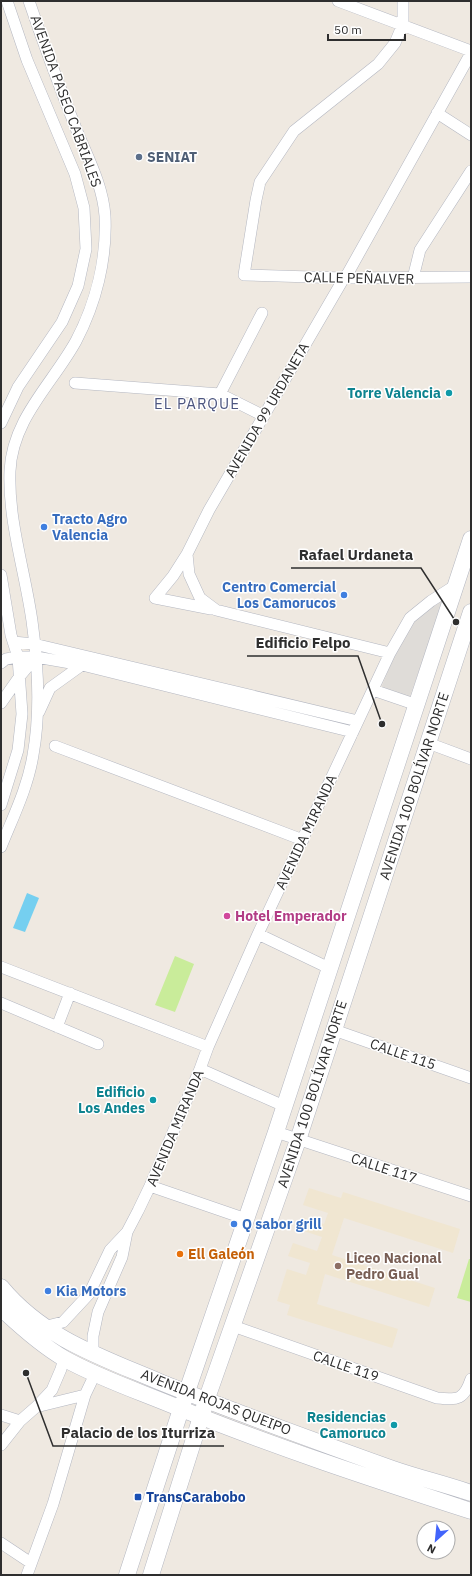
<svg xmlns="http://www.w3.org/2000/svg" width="472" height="1576" viewBox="0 0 472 1576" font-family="'IBM Plex Sans',sans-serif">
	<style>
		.education { fill: #f0e6d1 }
		.pitch { fill: #c9ec9a }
		.plaza { fill: #dfdcd8 }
		.water { fill: #75cff0 }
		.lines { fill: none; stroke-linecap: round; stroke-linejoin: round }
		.street-casing { stroke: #b4b7c1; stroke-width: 12 }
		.secondary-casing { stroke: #b4b7c1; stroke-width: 17 }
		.street { stroke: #fff; stroke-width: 11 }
		.secondary { stroke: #fff; stroke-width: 16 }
		.service-dot { fill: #5c6f8a; stroke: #fff; stroke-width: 1.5 }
		.culture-dot { fill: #0f9aa8; stroke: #fff; stroke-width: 1.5 }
		.shop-dot { fill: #3f7fe0; stroke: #fff; stroke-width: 1.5 }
		.hotel-dot { fill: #d1479c; stroke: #fff; stroke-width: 1.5 }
		.food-dot { fill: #e8710a; stroke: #fff; stroke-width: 1.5 }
		.education-dot { fill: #8d6e63; stroke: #fff; stroke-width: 1.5 }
		.transit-dot { fill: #1a4fb4; stroke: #fff; stroke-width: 1.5 }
		.labels { text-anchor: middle; stroke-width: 3; stroke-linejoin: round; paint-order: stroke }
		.street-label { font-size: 14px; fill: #2e2e2e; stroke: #fff }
		.service-label { font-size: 14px; font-weight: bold; fill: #4e5e75; stroke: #fff; text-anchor: start }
		.culture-label { font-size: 14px; font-weight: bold; fill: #0d838f; stroke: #fff; text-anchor: end }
		.shop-label { font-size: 14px; font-weight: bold; fill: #366cbe; stroke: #fff; text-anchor: start }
		.hotel-label { font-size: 14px; font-weight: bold; fill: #b23c85; stroke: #fff; text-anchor: start }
		.food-label { font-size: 14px; font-weight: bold; fill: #c56008; stroke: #fff; text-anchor: start }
		.education-label { font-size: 14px; font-weight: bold; fill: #785e54; stroke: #fff; text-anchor: start }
		.transit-label { font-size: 14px; font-weight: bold; fill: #164399; stroke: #fff; text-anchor: start }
		.neighbourhood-label { font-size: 15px; letter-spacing: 1px; fill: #4d5680; stroke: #fff }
		.leader { fill: none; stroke: #2e2e2e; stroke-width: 1.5 }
		.callout-dot { fill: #2e2e2e; stroke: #fff; stroke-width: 1.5 }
		.callout-label { font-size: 15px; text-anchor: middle; font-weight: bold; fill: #2e2e2e; stroke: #fff; stroke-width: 3; stroke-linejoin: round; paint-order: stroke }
	</style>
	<rect width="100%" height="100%" fill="#efe9e1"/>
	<!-- education -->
	<path class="education" d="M309,1188l32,10 2,-6 117,37 -7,24 -109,-35 -12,37 103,33 -6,19 -104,-33 -8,30 81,25 -6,19 -105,-33 3,-10 -13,-4 10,-32 19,6 4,-12 -22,-7 5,-13 24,8 5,-14 -24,-8 4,-12 22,7 4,-11 -25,-8z"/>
	<!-- pitch -->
	<path class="pitch" d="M175,956l19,8 -19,48 -20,-7z
		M469,1259h2v43l-14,-4z"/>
	<!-- plaza -->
	<path class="plaza" d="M445,597l-36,102 -28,-11 19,-46 12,-22z"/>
	<!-- water -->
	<path class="water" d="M27,893l12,5 -14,34 -12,-4z"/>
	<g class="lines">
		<defs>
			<path id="street" d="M338,1l133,50
				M403,1v23l-8,19 -17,21 -84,67 -34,51 -4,18 -12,75 100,3 127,-1
				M437,113l34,22
				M413,278l7,-28 51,-79
				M75,383l145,11 44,22
				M220,394l42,-81
				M1,423l17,-36 44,-65 16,-36 8,-37 -2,-41 -9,-34 -48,-114 -20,-59
				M187,554l-14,22 -18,22 56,11
				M1,575l10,60 7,22 4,57 -4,36 -17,55
				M13,642l21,2 324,77
				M390,653l-174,-43 -16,-12 -11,-24 -2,-20 22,-44 135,-232 4,-5 123,-220
				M1,663l5,-4 12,-2h18l46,8 271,67
				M373,690l44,15
				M1,703l19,-27 16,-19
				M39,712l11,-24 32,-23
				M428,743l43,16
				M55,746l248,94
				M1,847c12,-30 27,-60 32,-92 8,-44 5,-91 -1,-134 -7,-50 -24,-100 -22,-150 2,-52 43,-88 66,-130 20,-38 31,-82 29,-125 -2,-30 -17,-58 -28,-85 -17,-43 -33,-86 -48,-130
				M258,934l71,34
				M1,967l207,80
				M1,1003l97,41
				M57,1027l13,-34
				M334,1030l137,48
				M200,1069l84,37
				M276,1132l195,64
				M150,1186l96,33
				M233,1326l204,72c21,2 27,2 34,-19
				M43,1327l20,-5 26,-28 21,-44 17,-18 11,-21 12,-25 50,-117 8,-22 50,-113 132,-281 20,-35 21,-17 25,-16
				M93,1353v-17l5,-24 24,-55 5,-25
				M36,1407l49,-12
				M1,1415l19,6
				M1,1445l19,-24 16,-14 16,-17 9,-21 3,-11
				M1,1543l30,20
				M27,1575l26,-71 32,-109 10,-21"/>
			<path id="secondary" d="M1,1287c42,51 100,70 159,95 77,31 155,59 233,87 26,9 52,15 78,24
				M1,1308c20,19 40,37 64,51 36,20 76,33 114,49 96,39 194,71 292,103
				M127,1575l54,-166 95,-277 195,-593
				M151,1575l55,-174 92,-261 173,-528"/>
		</defs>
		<!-- street casing -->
		<use href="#street" class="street-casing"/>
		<!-- secondary casing -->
		<use href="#secondary" class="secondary-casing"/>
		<!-- street -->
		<use href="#street" class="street"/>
		<!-- secondary -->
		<use href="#secondary" class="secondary"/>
	</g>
	<!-- markers -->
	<circle class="service-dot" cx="139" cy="157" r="4"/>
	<g class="culture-dot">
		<circle cx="449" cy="393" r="4"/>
		<circle cx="153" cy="1100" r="4"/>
		<circle cx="394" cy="1425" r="4"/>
	</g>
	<g class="shop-dot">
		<circle cx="44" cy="527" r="4"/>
		<circle cx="344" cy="595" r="4"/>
		<circle cx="234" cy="1224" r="4"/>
		<circle cx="48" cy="1291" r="4"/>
	</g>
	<circle class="hotel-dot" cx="227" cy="916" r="4"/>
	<circle class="food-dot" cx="180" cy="1254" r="4"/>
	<circle class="education-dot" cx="338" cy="1266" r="4"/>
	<rect class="transit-dot" x="134" y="1493" width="8" height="8" rx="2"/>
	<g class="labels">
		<!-- street labels -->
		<g class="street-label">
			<text transform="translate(66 101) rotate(70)" y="5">AVENIDA PASEO CABRIALES</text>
			<text transform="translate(359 278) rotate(1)" y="5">CALLE PEÑALVER</text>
			<text transform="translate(267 410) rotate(-60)" y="5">AVENIDA 99 URDANETA</text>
			<text transform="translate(414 786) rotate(-72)" y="5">AVENIDA 100 BOLÍVAR NORTE</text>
			<text transform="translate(306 832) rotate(-65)" y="5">AVENIDA MIRANDA</text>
			<text transform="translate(403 1054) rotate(19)" y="5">CALLE 115</text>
			<text transform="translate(312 1094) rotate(-72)" y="5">AVENIDA 100 BOLÍVAR NORTE</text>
			<text transform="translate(175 1128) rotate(-67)" y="5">AVENIDA MIRANDA</text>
			<text transform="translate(384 1168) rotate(18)" y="5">CALLE 117</text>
			<text transform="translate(346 1366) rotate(19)" y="5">CALLE 119</text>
			<text transform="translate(216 1402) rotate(21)" y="5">AVENIDA ROJAS QUEIPO</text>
		</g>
		<!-- service labels -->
		<g class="service-label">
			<text x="147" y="162">SENIAT</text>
		</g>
		<!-- culture labels -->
		<g class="culture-label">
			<text x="441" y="398">Torre Valencia</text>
			<text x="145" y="1097">Edificio<tspan x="145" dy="16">Los Andes</tspan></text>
			<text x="386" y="1422">Residencias<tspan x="386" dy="16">Camoruco</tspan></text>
		</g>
		<!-- shop labels -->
		<g class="shop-label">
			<text x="52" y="524">Tracto Agro<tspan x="52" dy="16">Valencia</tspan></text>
			<text x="336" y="592" text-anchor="end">Centro Comercial<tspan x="336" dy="16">Los Camorucos</tspan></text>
			<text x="242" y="1229">Q sabor grill</text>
			<text x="56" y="1296">Kia Motors</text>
		</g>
		<!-- hotel labels -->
		<g class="hotel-label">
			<text x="235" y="921">Hotel Emperador</text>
		</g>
		<!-- food labels -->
		<g class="food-label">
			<text x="188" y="1259">Ell Galeón</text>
		</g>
		<!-- education labels -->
		<g class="education-label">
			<text x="346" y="1263">Liceo Nacional<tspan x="346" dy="16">Pedro Gual</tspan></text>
		</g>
		<!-- transit labels -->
		<g class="transit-label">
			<text x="146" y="1502">TransCarabobo</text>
		</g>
		<!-- neighbourhood labels -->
		<g class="neighbourhood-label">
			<text x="197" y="409">EL PARQUE</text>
		</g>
	</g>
	<!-- callouts -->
	<path class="leader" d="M456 622L421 568H291M382 724L358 656H247M26 1373L53 1446H224"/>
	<g class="callout-dot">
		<circle cx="456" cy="622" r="4"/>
		<circle cx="382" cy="724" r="4"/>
		<circle cx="26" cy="1373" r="4"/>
	</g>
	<g class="callout-label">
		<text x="356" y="560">Rafael Urdaneta</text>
		<text x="303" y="648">Edificio Felpo</text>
		<text x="138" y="1438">Palacio de los Iturriza</text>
	</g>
	<!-- border -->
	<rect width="472" height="1576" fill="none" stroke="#2e2e2e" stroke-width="4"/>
	<!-- north arrow -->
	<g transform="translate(436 1540) rotate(207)"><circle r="19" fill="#ffffff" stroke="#ababab"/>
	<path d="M0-3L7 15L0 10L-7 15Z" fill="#4264fb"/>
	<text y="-6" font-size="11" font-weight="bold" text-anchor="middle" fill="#2e2e2e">N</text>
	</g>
	<!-- scale -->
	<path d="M328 34v6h77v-6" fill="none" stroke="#2e2e2e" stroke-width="2"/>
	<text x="334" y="34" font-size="12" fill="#2e2e2e" stroke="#ffffff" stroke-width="3" paint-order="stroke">50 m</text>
</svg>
